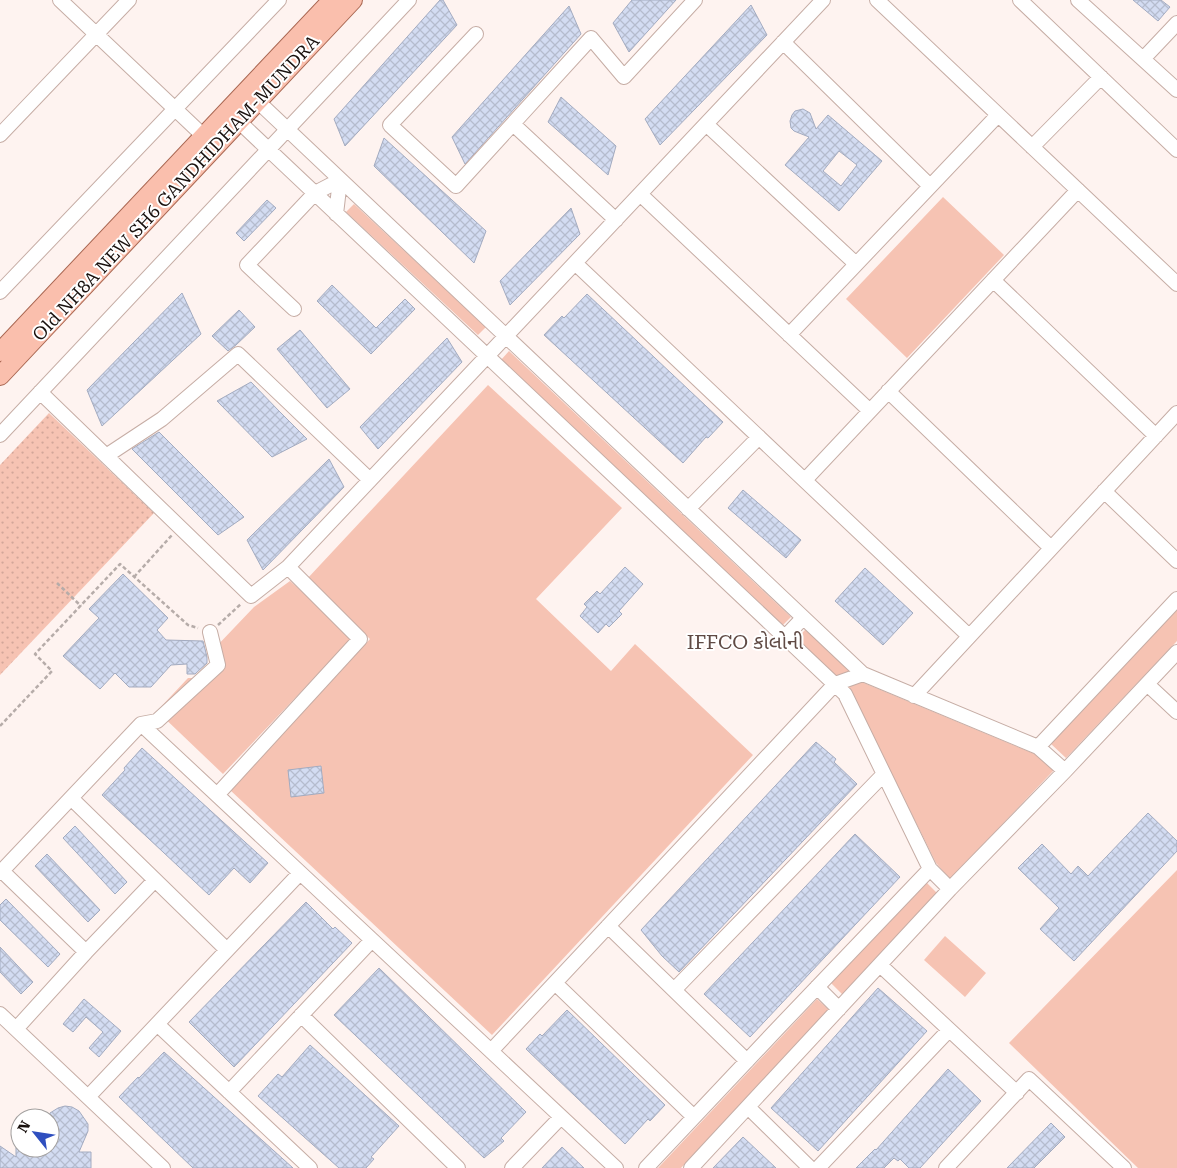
<svg xmlns="http://www.w3.org/2000/svg" width="1177" height="1168" viewBox="0 0 1177 1168" font-family="'Roboto Serif','Noto Sans Gujarati',serif">
	<style>
		.grass { fill: url(#grass-dots) }
		.park { fill: #f6c3b3 }
		.building { fill: url(#building-cross-hatch); stroke: #a3abc0; fill-rule: evenodd }
		.lines { fill: none; stroke-linecap: round; stroke-linejoin: round }
		.minor-casing { stroke: #c6ada5; stroke-width: 16 }
		.major-casing { stroke: #a96752; stroke-width: 20 }
		.path { stroke: #b6aca9; stroke-width: 2.5; stroke-dasharray: 4 2.5; stroke-linecap: butt }
		.minor { stroke: #fff; stroke-width: 14 }
		.major { stroke: #fabfad; stroke-width: 18 }
		.labels { text-anchor: middle; stroke-width: 4; stroke-linejoin: round; paint-order: stroke }
		.street-label { font-size: 18px; fill: #19110e; stroke: #fff }
		.quarter-label { font-size: 20px; fill: #604a44; stroke: #fff }
	</style>
	<defs>
		<pattern id="grass-dots" width="8" height="8" patternUnits="userSpaceOnUse" patternTransform="scale(1.25)"><rect width="8" height="8" fill="#f6c3b3"/><path d="M2 2h.1M6 6h.1" fill="none" stroke="#d2a699" stroke-width="1.8" stroke-linecap="round"/></pattern>
		<pattern id="building-cross-hatch" width="8" height="8" patternUnits="userSpaceOnUse" patternTransform="scale(1.25)"><rect width="8" height="8" fill="#d3dcf2"/><path d="M0 0l8 8M0 8l8-8" fill="none" stroke="#b5bcce"/></pattern>
	</defs>
	<rect width="100%" height="100%" fill="#fef3f0"/>
	<!-- grass -->
	<path class="grass" d="M49,413l105,100 -154,162v-210z"/>
	<!-- park -->
	<path class="park" d="M943,197l61,58 -97,103 -61,-59z
		M354,204l132,123 -8,8 -132,-123z
		M509,351l282,266 -8,8 -282,-265z
		M488,385l134,123 -86,91 75,72 24,-27 118,111 -261,280 -262,-245 140,-151 -63,-60z
		M290,581l63,56 -130,137 -66,-63 31,-33h24l2,-29 40,-42z
		M1177,609v32l-111,117 -16,-15z
		M806,629l58,54 173,72 17,15 -104,109 -14,-16 -83,-168 -58,-55z
		M1177,870v298h-39l-129,-125z
		M927,883l12,12 -96,100 -12,-12z
		M945,936l41,37 -21,24 -41,-37z
		M817,999l12,11 -148,158h-23z"/>
	<!-- building -->
	<path class="building" d="M440,0h3l14,25 -112,121 -11,-27z
		M632,0h44l-47,52 -16,-29z
		M1133,0h28l9,7 -12,14z
		M751,5l16,30 -107,110 -15,-26z
		M569,6l12,28 -116,130 -13,-27z
		M561,97l55,49 -8,29 -60,-53z
		M803,109l7,4 6,16 12,-14 54,46 -43,50 -54,-46 24,-28 -15,-6 -3,-3 -1,-7 2,-6 3,-4zM839,151l18,14 -16,21 -18,-15z
		M384,138l102,93 -12,32 -100,-97z
		M267,200l9,8 -32,33 -8,-8z
		M571,208l9,26 -70,71 -10,-24z
		M332,285l44,43 29,-29 10,10 -44,45 -54,-53z
		M182,293l19,41 -99,92 -15,-36z
		M587,294l136,128 -15,16 -2,-1 -23,26 -139,-128 18,-19 2,2z
		M239,310l16,17 -19,18 -8,6 -16,-15z
		M300,330l50,59 -23,19 -50,-59z
		M447,338l15,24 -84,87 -18,-22z
		M251,382l28,29 28,28 -35,18 -55,-56z
		M159,432l85,85 -26,18 -86,-86z
		M329,459l15,28 -81,83 -16,-30z
		M743,490l58,50 -15,18 -58,-50z
		M625,567l18,17 -24,27 3,3 -13,13 -3,-3 -8,9 -18,-17 7,-9 -3,-3 13,-13 3,3z
		M865,568l48,45 -30,32 -48,-44z
		M123,574l45,44 -11,12 9,10 37,1 4,16v6l-12,11h-8v-10l-16,1 -20,22h-22l-14,-14 -15,16 -37,-33 36,-38 -10,-9z
		M816,742l20,17 -2,3 23,22 -178,188 -17,-16 -21,-26z
		M142,748l126,115 -18,20 -16,-15 -25,27 -107,-100 23,-25 -1,-2z
		M321,766l3,27 -33,4 -3,-27z
		M1148,813l29,28v10l-103,110 -34,-32 19,-21 -41,-40 24,-24 29,30 7,-8 10,10z
		M75,826l52,56 -12,12 -52,-56z
		M855,834l45,43 -150,160 -46,-43z
		M47,854l53,56 -12,12 -53,-56z
		M6,899l54,55 -12,13 -48,-47v-15z
		M306,902l27,27 2,-2 17,16 -118,124 -45,-45z
		M0,947l33,35 -12,12 -21,-22z
		M379,968l147,144 -25,26 3,3 -20,17 -150,-143z
		M878,988l49,43 -109,120 -47,-43z
		M84,999l37,32 -22,26 -10,-9 14,-16 -17,-15 -13,15 -10,-8z
		M567,1010l98,95 -15,16 -2,-2 -23,25 -99,-95 14,-15 2,2z
		M310,1045l89,81 -28,31 3,2 -8,9h-27l-81,-72 20,-22 4,3z
		M164,1052l89,80 40,36h-100l-74,-71 19,-20 1,1z
		M948,1069l33,32 -61,67h-11l-9,-9 -2,2 -4,-3 -10,10h-28l19,-19 1,1z
		M65,1106l7,1 7,4 9,13v7l-9,21h12v16h-91v-22l16,11v-9h34v-35l8,-5z
		M1051,1123l14,14 -31,31h-27z
		M743,1137l33,31h-63z
		M562,1147l22,21h-42z"/>
	<g class="lines">
		<defs>
			<path id="minor" d="M60,0l151,143
				M877,0l300,284
				M1020,0l157,150
				M1078,0l99,90
				M476,34l-86,91 66,61 135,-148 33,39 71,-77
				M783,42l147,144
				M1143,59l34,-36
				M250,94l613,580 175,73 27,24
				M232,115l613,579 85,175 20,20
				M513,124l103,96
				M706,124l150,140
				M0,135l129,-135
				M1032,147l69,-70
				M640,194l230,217
				M575,263l394,373
				M993,280l163,156
				M0,292l279,-292
				M294,309l-47,-44 68,-72 25,-13 -4,34
				M789,335l209,-220
				M888,391l163,157
				M40,392l211,204 37,-29 535,-567
				M0,435l409,-435
				M106,456l56,-37 76,-65 132,126
				M805,480l273,-290
				M1104,491l73,70
				M688,509l71,-72
				M785,637l18,-19
				M1147,684l30,28
				M914,696l263,-283
				M141,724l475,444
				M1038,747l139,-148
				M217,795l143,-156 -72,-72
				M71,798l156,152
				M2,871l84,81
				M0,873l141,-149 16,-3 61,-56 -8,-33
				M608,926l139,135
				M880,965l137,128
				M555,983l139,134
				M817,987l22,22
				M674,990l210,-216
				M0,1014l163,154
				M301,1015l157,153
				M157,1024l153,144
				M16,1029l70,-77 69,-72
				M491,1051l344,-367 28,-10
				M229,1092l143,-152
				M88,1097l212,-224
				M748,1107l62,61
				M512,1168l49,-51
				M646,1168l133,-141 151,-158
				M691,1168l259,-279 115,-118 112,-119
				M818,1168l131,-138
				M946,1168l83,-89 95,89"/>
			<path id="major" d="M0,352l332,-352
				M0,376l353,-376"/>
		</defs>
		<!-- minor casing -->
		<use href="#minor" class="minor-casing"/>
		<!-- major casing -->
		<use href="#major" class="major-casing"/>
		<!-- path -->
		<path class="path" d="M134,577l38,-42
			M57,583l24,23
			M218,625l24,-22
			M0,726l52,-55 -17,-17 85,-90 68,61 10,3"/>
		<!-- minor -->
		<use href="#minor" class="minor"/>
		<!-- major -->
		<use href="#major" class="major"/>
	</g>
	<g class="labels">
		<!-- street labels -->
		<g class="street-label">
			<text transform="translate(176 188) rotate(-47)" y="6">Old NH8A NEW SH6 GANDHIDHAM-MUNDRA</text>
		</g>
		<!-- quarter labels -->
		<g class="quarter-label">
			<text x="745" y="649">IFFCO કોલોની</text>
		</g>
	</g>
	<!-- north arrow -->
	<g transform="translate(35 1133) rotate(300)"><circle r="24" fill="#ffffff" stroke="#a3a09f"/>
	<path d="M0-4L9 19L0 12L-9 19Z" fill="#2f4fbf"/>
	<text y="-8" font-size="14" font-weight="bold" text-anchor="middle" fill="#19110e">N</text>
	</g>
</svg>
